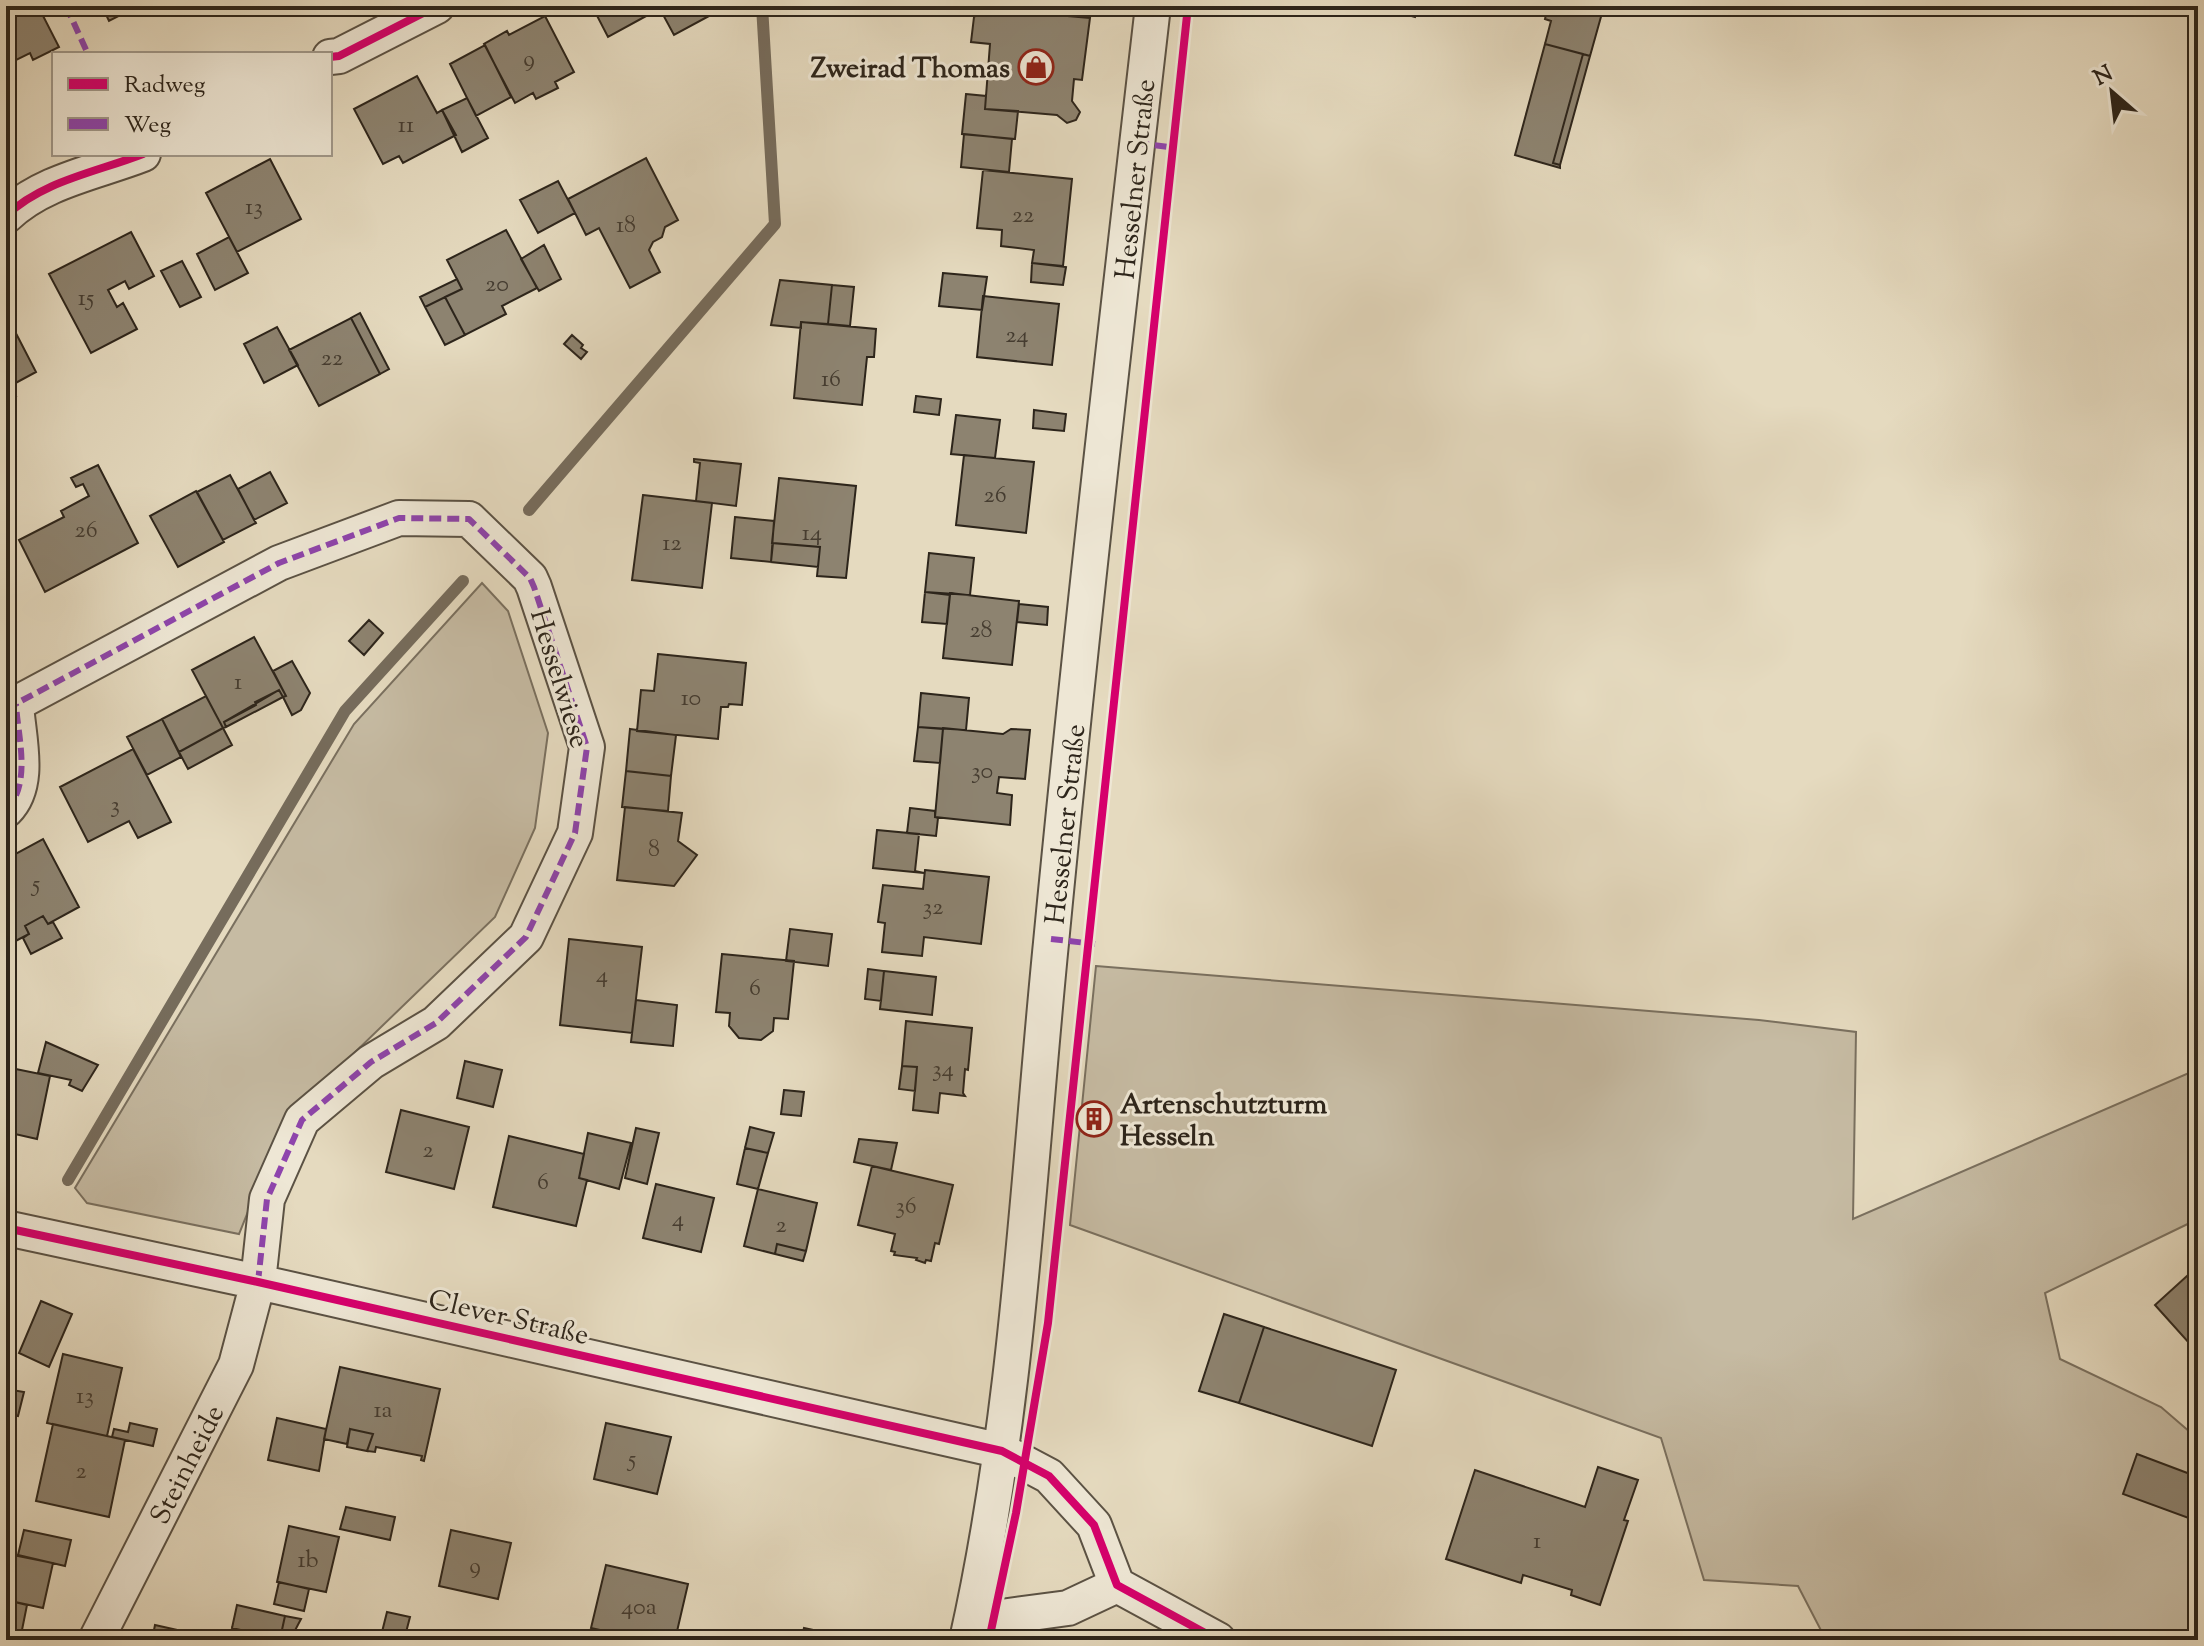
<svg xmlns="http://www.w3.org/2000/svg" width="2204" height="1646" viewBox="0 0 2204 1646" font-family="'Sorts Mill Goudy',serif">
	<style>
		.green { fill: #c6bba3; stroke: #7a705f; stroke-width: 2 }
		.lines { fill: none; stroke-linecap: round; stroke-linejoin: round }
		.stream { stroke: #766c5c; stroke-width: 12 }
		.building { fill: #8d8370; stroke: #2d251b; stroke-width: 2 }
		.minor-casing { stroke: #5b5244; stroke-width: 38 }
		.minor { stroke: #eee7d5; stroke-width: 34 }
		.quiet { stroke: #8e44ad; stroke-width: 6; stroke-dasharray: 12 6; stroke-linecap: butt }
		.cycleway-casing { stroke: #eee7d5; stroke-width: 13 }
		.cycleway { stroke: #d6006c; stroke-width: 8 }
		.labels { text-anchor: middle; stroke-width: 6; stroke-linejoin: round; paint-order: stroke }
		.number-label { font-size: 24px; fill: #453c30 }
		.poi-label { font-size: 28px; font-weight: bold; fill: #2d251b; stroke: #eee7d5; text-anchor: end }
		.street-label { font-size: 28px; fill: #2d251b; stroke: #eee7d5 }
	</style>
	<rect width="100%" height="100%" fill="#e5dabf"/>
	<filter id="stains"><feTurbulence type="fractalNoise" baseFrequency=".0025" numOctaves="4"/><feColorMatrix values="0 0 0 0 .2 0 0 0 0 .09 0 0 0 0 .02 0 0 0 .5 -.17"/></filter>
	<radialGradient id="worn" r=".72"><stop offset=".6" stop-color="#630" stop-opacity="0"/><stop offset="1" stop-color="#630" stop-opacity=".3"/></radialGradient>
	<!-- green -->
	<path class="green" d="M482,583l26,28 40,122 -13,95 -40,89 -203,196 -20,39 -33,82 -152,-31 -12,-15 279,-464z
		M1096,966l663,54 97,12 -3,187 345,-150v150l-153,74 15,66 101,48 37,32v201h-372l-28,-54 -94,-6 -43,-142 -591,-213z"/>
	<g class="lines">
		<!-- stream -->
		<path class="stream" d="M529,510l246,-286 -13,-218
			M68,1180l277,-469 118,-130
			M6,1275l2,-7
			M2195,1640l3,-8"/>
	</g>
	<!-- building -->
	<path class="building" d="M6,6h32l21,41 -26,13 -3,-7 -24,12z
		M102,6h36l-29,15z
		M592,6h51l5,9 -40,22z
		M643,6h69l-6,4 3,6 -35,19 -14,-26 -12,6z
		M991,6h29l-1,6 -28,-3z
		M1020,6h38l-1,9 -38,-3z
		M1376,6h42l-3,11z
		M1548,6h56l-14,50 -45,-12 6,-23 -6,-2z
		M988,9l102,9 -8,62 -8,-1 -2,22 8,11 -4,8 -9,3 -10,-8 -72,-6 5,-65 -19,-2 3,-25z
		M545,16l29,56 -19,10 3,6 -22,11 -3,-6 -18,10 -31,-59 23,-13 2,4z
		M1545,44l38,10 -30,109 7,2v3l-45,-13z
		M485,45l26,52 -35,19 -26,-52z
		M1583,54l7,2 -30,109 -7,-2z
		M417,76l20,37 5,-3 14,25 -53,28 -4,-7 -16,8 -29,-55z
		M966,94l20,2 -1,13 33,2 -3,28 -53,-5z
		M467,98l21,40 -26,14 -20,-42z
		M964,134l48,5 -3,33 -48,-5z
		M646,158l32,62 -13,7 -3,10 -9,5 -4,8 11,22 -30,16 -31,-60 -13,7 -18,-36z
		M270,159l31,60 -64,33 -31,-59z
		M983,170l89,9 -9,87 -31,-3 2,-13 -33,-4 1,-16 -25,-2z
		M558,181l17,32 -37,20 -18,-33z
		M506,230l31,58 -35,18 4,8 -41,21 -20,-38 17,-8 -15,-29z
		M131,232l23,44 -25,13 -4,-8 -17,9 9,17 6,-4 14,26 -46,24 -42,-79z
		M229,237l19,36 -33,17 -18,-36z
		M544,245l17,34 -22,12 -18,-32z
		M182,261l19,36 -21,10 -19,-36z
		M1032,263l34,4 -3,18 -32,-3z
		M943,273l44,4 -5,33 -43,-4z
		M457,279l5,10 -37,18 -5,-10z
		M780,280l52,5 -4,39 -27,-2v6l-30,-3z
		M832,285l22,2 -4,39 -22,-2z
		M983,296l76,8 -7,61 -75,-8z
		M445,297l20,38 -20,10 -20,-38z
		M360,313l29,56 -9,5 -29,-56z
		M6,314l30,58 -26,14 6,10 -10,5z
		M351,318l29,56 -61,32 -30,-56z
		M801,322l75,7 -2,28h-7l-5,48 -68,-7z
		M277,327l21,38 -34,18 -20,-39z
		M572,335l11,10 -2,3 6,4 -6,7 -17,-15z
		M916,396l25,3 -2,16 -25,-3z
		M1034,410l32,4 -2,17 -31,-3z
		M956,415l44,5 -5,38 -44,-4z
		M964,455l70,7 -8,71 -70,-8z
		M694,459l47,5 -5,42 -40,-5 4,-38 -6,-1z
		M98,465l40,78 -93,49 -26,-52 45,-23 -3,-6 28,-15 -6,-12 -7,3 -5,-9z
		M270,472l17,31 -33,17 -16,-31z
		M230,475l26,48 -33,17 -26,-48z
		M779,478l77,8 -10,92 -29,-2 3,-29 -48,-4z
		M196,491l28,51 -46,25 -28,-51z
		M643,495l69,8 -10,85 -70,-8z
		M735,517l39,4 -3,41 -40,-4z
		M773,543l47,4 -2,20 -47,-5z
		M929,553l45,5 -4,37 -45,-3z
		M925,592l25,3 -3,29 -25,-2z
		M950,593l69,8 -7,64 -69,-7z
		M1019,604l29,3 -1,18 -30,-3z
		M369,620l14,13 -19,22 -15,-14z
		M254,637l32,59 -3,1 -4,-7 -24,12 1,3 -32,17 2,5 -3,1 -31,-58z
		M658,654l88,9 -4,42 -13,-1 -1,3h-7l-3,32 -81,-8 4,-41 13,1z
		M292,661l18,32 -9,17 -9,5 -9,-18 3,-1 -13,-25z
		M279,690l4,7 -57,30 -2,-5z
		M921,693l48,5 -3,32 -48,-3z
		M206,696l17,32 -44,24 -17,-33z
		M162,719l19,38 -34,18 -20,-38z
		M918,727l25,2 -3,34 -26,-2z
		M223,728l9,17 -44,24 -9,-17z
		M943,728l60,6 8,-5 19,1 -5,49 -26,-2 -2,16 15,2 -2,30 -75,-8z
		M630,729l46,6 -5,41 -45,-5z
		M133,749l38,73 -33,16 -9,-17 -41,21 -28,-55z
		M626,771l45,5 -3,35 -46,-4z
		M625,807l57,6 -4,28 19,14 -23,31 -57,-6z
		M910,808l25,3v6l3,1 -2,18 -29,-3z
		M877,830l42,4 -4,37 9,2 -51,-5z
		M43,839l36,68 -31,17 -5,-8 -18,10 4,8 -23,12v-87z
		M925,870l64,7 -8,67 -57,-7 -2,19 -40,-4 3,-29 -7,-1 5,-37 40,4z
		M43,916l5,8 5,-2 9,16 -31,16 -8,-16 6,-4 -4,-8z
		M790,929l42,5 -4,32 -42,-5z
		M569,939l73,8 -10,86 -72,-8z
		M722,954l72,7 -6,58 -14,-1 -1,13 -12,9 -22,-2 -10,-12 1,-13 -14,-1z
		M868,969l16,2 -3,30 -16,-2z
		M884,971l52,6 -4,38 -52,-6z
		M636,1000l41,5 -4,41 -42,-4z
		M906,1021l66,7 -4,42 -3,-1 -2,24 2,3 -25,-3 -2,20 -25,-3 4,-43 -15,-1z
		M46,1042l52,23 -16,26 -13,-6 2,-5 -33,-7z
		M465,1061l37,9 -9,37 -36,-9z
		M902,1066l15,1 -2,24 -16,-2z
		M6,1067l44,9 -13,63 -31,-7z
		M784,1090l20,2 -3,24 -20,-2z
		M1086,1105l20,2 -3,26 -20,-3z
		M401,1110l68,17 -15,62 -68,-17z
		M750,1127l24,6 -6,20 -23,-5z
		M636,1128l23,5 -12,51 -22,-6z
		M588,1133l43,10 -12,46 -40,-11z
		M509,1136l75,18 -5,24 8,2 -11,46 -83,-19z
		M859,1139l38,4 -6,27 -37,-8z
		M745,1148l23,5 -10,36 -21,-5z
		M872,1166l81,19 -14,59 -4,-1 -4,18 -5,-1 -1,3 -9,-3 1,-2 -23,-3 1,-3 -4,-1 4,-17 -37,-9z
		M656,1184l58,14 -13,54 -58,-14z
		M758,1189l59,14 -11,48 -29,-7 -2,10 -31,-8z
		M777,1244l29,7 -3,10 -28,-7z
		M2198,1266v87l-43,-48z
		M41,1301l31,13 -23,53 -30,-14z
		M1224,1314l40,13 -25,76 -40,-12z
		M1264,1327l132,43 -24,76 -133,-43z
		M63,1354l59,14 -15,68 -60,-13z
		M340,1367l100,22 -16,72 -3,-1 1,-4 -46,-9 -1,5 -8,-1 6,-17 -23,-5 -3,15 -23,-5z
		M6,1389l18,3 -6,24 -12,-2z
		M277,1418l49,11 -7,42 -51,-11z
		M130,1423l27,6 -4,17 -41,-9 2,-8 14,3z
		M606,1423l65,14 -14,57 -63,-15z
		M53,1424l72,16 -16,77 -73,-16z
		M350,1429l23,5 -6,17 -20,-4z
		M2137,1454l61,23v32l-4,11 -71,-26z
		M1598,1467l40,13 -14,40 4,1 -28,84 -29,-10 1,-5 -49,-15 -2,8 -75,-24 29,-89 110,37z
		M346,1507l49,10 -5,23 -50,-11z
		M289,1526l50,11 -13,55 -49,-10z
		M24,1530l47,10 -6,26 -47,-11z
		M451,1530l60,13 -13,56 -59,-13z
		M13,1555l40,8 -10,45 -37,-8v-15z
		M606,1565l82,19 -13,56h-30l-54,-12z
		M279,1582l30,7 -5,22 -30,-7z
		M6,1600l21,5 -7,35h-14z
		M237,1605l48,11 -5,23 -48,-11z
		M387,1612l23,5 -6,23 -23,-4z
		M285,1616l16,3 -11,21h-60l2,-12 48,11z
		M155,1625l67,15h-70z
		M804,1628l56,12h-59z"/>
	<g class="lines">
		<defs>
			<path id="minor" d="M330,57l9,-1 98,-50
				M6,216c36,-35 91,-44 137,-62
				M6,709l273,-146 120,-45 70,1 61,59 4,9 53,160 -12,86 -49,104 -90,86 -65,39 -69,58 -35,79 -9,83 -22,83 -140,275
				M6,810c26,-26 12,-72 10,-106
				M6,1228l252,54 744,169 47,25 45,49 23,60 101,55
				M974,1613l20,5 74,-10 49,-23
				M967,1640c51,-228 61,-465 84,-697 30,-313 66,-625 102,-937"/>
		</defs>
		<!-- minor casing -->
		<use href="#minor" class="minor-casing"/>
		<!-- minor -->
		<use href="#minor" class="minor"/>
		<!-- quiet -->
		<path class="quiet" d="M66,6l22,48
			M1137,143l40,5
			M6,709l273,-146 120,-45 70,1 61,59 4,9 53,160 -12,86 -49,104 -90,86 -65,39 -69,58 -35,79 -9,83
			M6,810c26,-26 12,-72 10,-106
			M1051,939l44,5"/>
		<defs>
			<path id="cycleway" d="M330,57l9,-1 98,-50
				M6,216c36,-35 91,-44 137,-62
				M6,1228l252,54 744,169 47,25 45,49 23,60 101,55
				M989,1640l27,-127 32,-190 140,-1317"/>
		</defs>
		<!-- cycleway casing -->
		<use href="#cycleway" class="cycleway-casing"/>
		<!-- cycleway -->
		<use href="#cycleway" class="cycleway"/>
	</g>
	<!-- icons -->
	<defs>
		<symbol id="shop-ring" viewBox="-11 -11 22 22"><circle r="9.5" fill="#eee7d5" stroke="#8f2418" stroke-width="1.5"/><path d="M-5-2.5h2.3a2.7 3.5 0 0 1 5.4 0H5L5.5 6h-11ZM-1.5-2.5h3a1.5 2.3 0 0 0-3 0Z" fill="#8f2418"/></symbol>
		<symbol id="building-ring" viewBox="-11 -11 22 22"><circle r="9.5" fill="#eee7d5" stroke="#8f2418" stroke-width="1.5"/><path d="M-4-6H4V6H1V3H-1V6H-4ZM-2.5-4.3h1.7v1.8h-1.7ZM.8-4.3h1.7v1.8H.8ZM-2.5-1h1.7V.8h-1.7ZM.8-1h1.7V.8H.8Z" fill="#8f2418"/></symbol>
	</defs>
	<g fill-rule="evenodd">
		<use href="#shop-ring" x="1016" y="47" width="40" height="40"/>
		<use href="#building-ring" x="1074" y="1099" width="40" height="40"/>
	</g>
	<g class="labels">
		<!-- number labels -->
		<g class="number-label">
			<text x="529" y="66">9</text>
			<text x="406" y="132">11</text>
			<text x="254" y="214">13</text>
			<text x="1023" y="222">22</text>
			<text x="626" y="232">18</text>
			<text x="497" y="291">20</text>
			<text x="86" y="305">15</text>
			<text x="1017" y="342">24</text>
			<text x="332" y="365">22</text>
			<text x="831" y="386">16</text>
			<text x="995" y="502">26</text>
			<text x="86" y="537">26</text>
			<text x="812" y="540">14</text>
			<text x="672" y="550">12</text>
			<text x="981" y="637">28</text>
			<text x="238" y="689">1</text>
			<text x="691" y="705">10</text>
			<text x="982" y="778">30</text>
			<text x="115" y="812">3</text>
			<text x="654" y="856">8</text>
			<text x="36" y="891">5</text>
			<text x="933" y="914">32</text>
			<text x="602" y="982">4</text>
			<text x="755" y="995">6</text>
			<text x="943" y="1076">34</text>
			<text x="428" y="1157">2</text>
			<text x="543" y="1189">6</text>
			<text x="906" y="1213">36</text>
			<text x="678" y="1226">4</text>
			<text x="781" y="1232">2</text>
			<text x="85" y="1403">13</text>
			<text x="383" y="1417">1a</text>
			<text x="632" y="1466">5</text>
			<text x="81" y="1478">2</text>
			<text x="1537" y="1548">1</text>
			<text x="308" y="1567">1b</text>
			<text x="475" y="1573">9</text>
			<text x="639" y="1614">40a</text>
		</g>
		<!-- poi labels -->
		<g class="poi-label">
			<text x="1010" y="77">Zweirad Thomas</text>
			<text x="1120" y="1113" text-anchor="start">Artenschutzturm<tspan x="1120" dy="32">Hesseln</tspan></text>
		</g>
		<!-- street labels -->
		<g class="street-label">
			<text transform="translate(1134 179) rotate(-84)" y="10">Hesselner Straße</text>
			<text transform="translate(561 678) rotate(73)" y="10">Hesselwiese</text>
			<text transform="translate(1064 824) rotate(-84)" y="10">Hesselner Straße</text>
			<text transform="translate(509 1316) rotate(13)" y="10">Clever Straße</text>
			<text transform="translate(186 1464) rotate(-63)" y="10">Steinheide</text>
		</g>
	</g>
	<!-- margin -->
	<rect width="2204" height="1646" fill="none" stroke="#e5dabf" stroke-width="32"/>
	<rect x="8" y="8" width="2188" height="1630" fill="none" stroke="#2d251b" stroke-width="4"/>
	<rect x="16" y="16" width="2172" height="1614" fill="none" stroke="#2d251b" stroke-width="2"/>
	<!-- legend -->
	<rect x="52" y="52" width="280" height="104" fill="#eee7d5" stroke="#a1998b" stroke-width="2"/>
	<rect x="68" y="78" width="40" height="12" fill="#d6006c" stroke="#a1998b" stroke-width="2"/>
	<text x="124" y="92" font-size="24" fill="#2d251b">Radweg</text>
	<rect x="68" y="118" width="40" height="12" fill="#8e44ad" stroke="#a1998b" stroke-width="2"/>
	<text x="124" y="132" font-size="24" fill="#2d251b">Weg</text>
	<!-- north arrow -->
	<g transform="translate(2112 92) rotate(332)" stroke="#eee7d5" stroke-width="6" paint-order="stroke">
	<path d="M0-6L14 30L0 20L-14 30Z" fill="#2d251b"/>
	<text y="-12" font-size="22" font-weight="bold" text-anchor="middle" fill="#2d251b">N</text>
	</g>
	<rect width="100%" height="100%" filter="url(#stains)"/>
	<rect width="100%" height="100%" fill="url(#worn)"/>
</svg>
